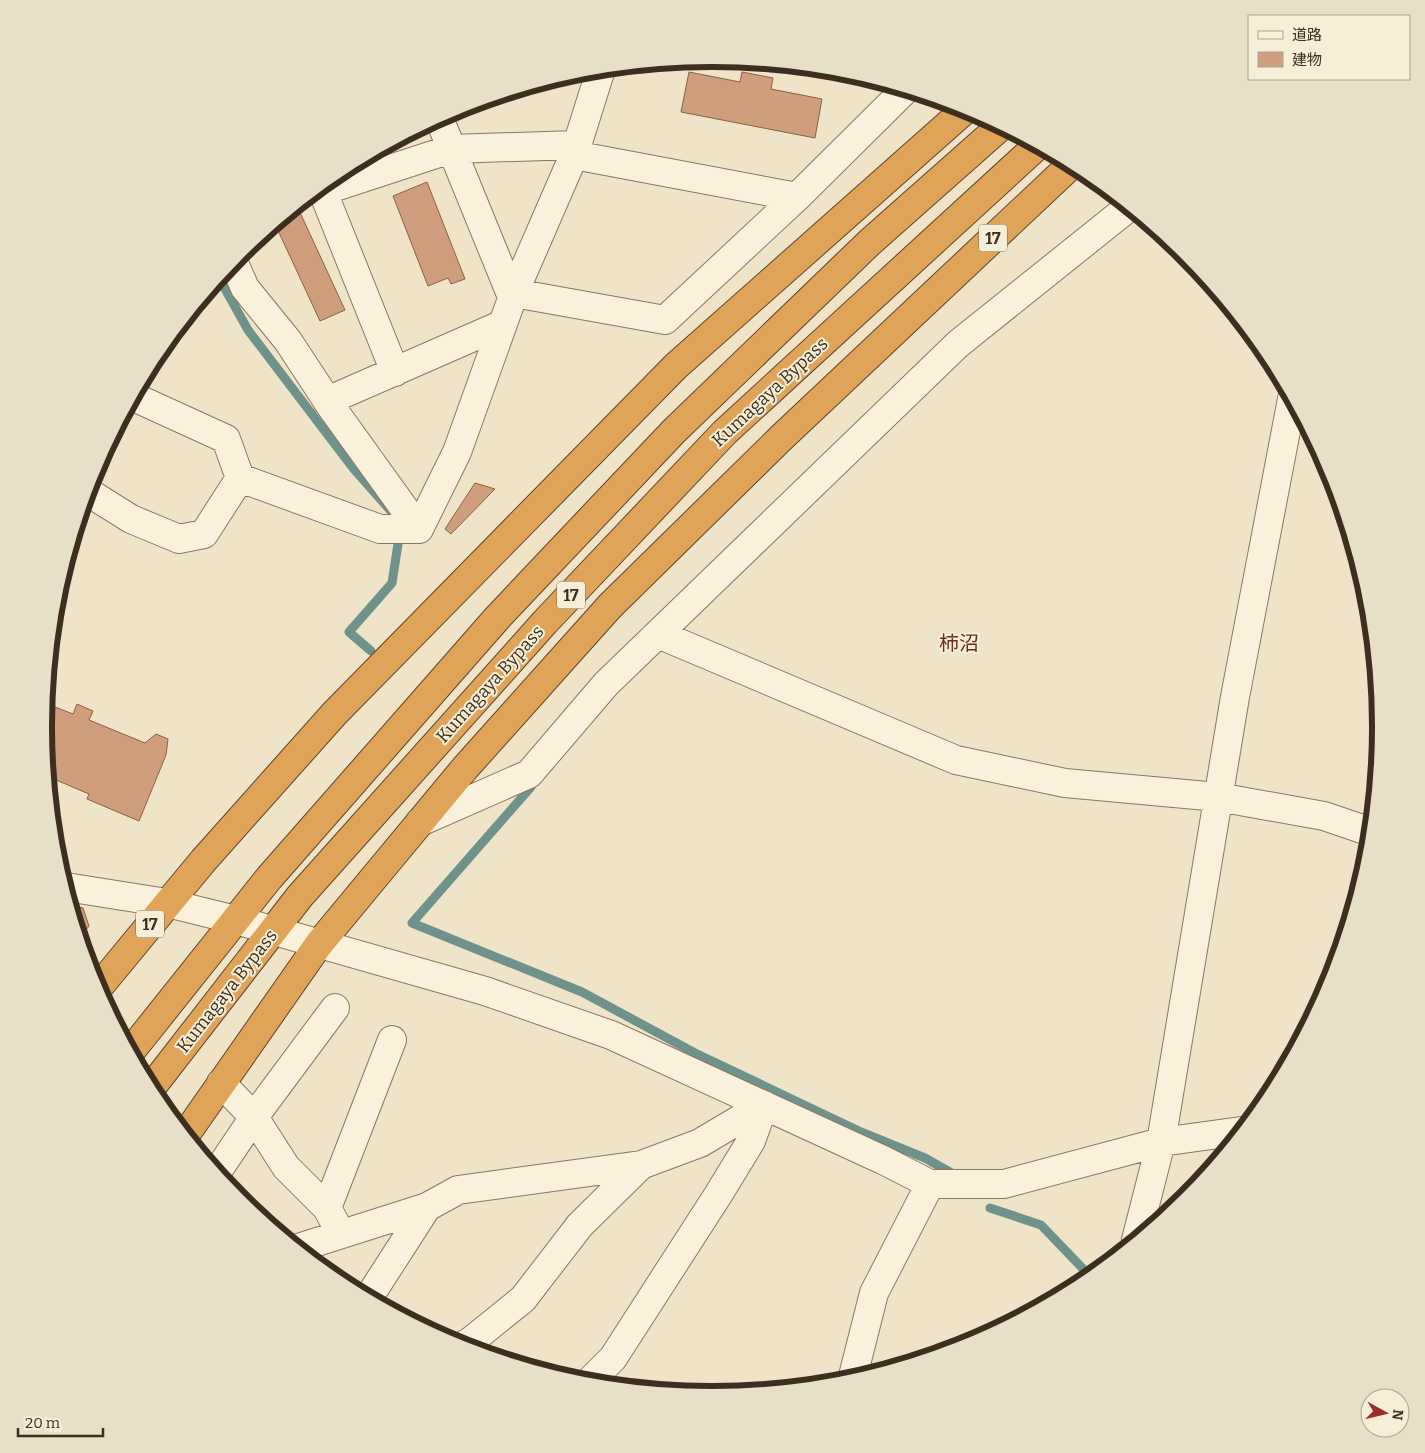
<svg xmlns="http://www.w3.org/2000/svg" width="1425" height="1453" viewBox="0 0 1425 1453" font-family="Bitter,'Noto Sans JP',serif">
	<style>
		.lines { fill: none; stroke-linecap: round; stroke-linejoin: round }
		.stream { stroke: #6f938a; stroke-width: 9 }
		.building { fill: #cf9f7d; stroke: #8d5f41 }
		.street-casing { stroke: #8d765c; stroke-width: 30 }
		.highway-casing { stroke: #5b4430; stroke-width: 30 }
		.street { stroke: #faf1dc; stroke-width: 28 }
		.highway { stroke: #e0a458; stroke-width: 28 }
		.labels { text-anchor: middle; stroke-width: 4; stroke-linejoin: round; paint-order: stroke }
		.shield { fill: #f7eed8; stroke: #756857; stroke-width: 1 }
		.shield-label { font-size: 16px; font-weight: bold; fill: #3d2e20 }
		.street-label { font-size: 18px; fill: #3d2e20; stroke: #f7eed8 }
		.quarter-label { font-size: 20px; fill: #6b2e1e; stroke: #f7eed8 }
		.rim { fill: none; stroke: #3d2e20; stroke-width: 6 }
	</style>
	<rect width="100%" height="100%" fill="#f0e4c8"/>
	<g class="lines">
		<!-- stream -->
		<path class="stream" d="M219,278l29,52 105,138 37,42
			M371,651l-22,-19 43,-49 8,-52
			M531,787l-119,136 170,69 113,61 166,79 64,26 30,17
			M990,1208l51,17 50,52"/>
	</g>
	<!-- building -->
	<path class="building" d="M689,72l51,10 2,-10 31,6 -2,11 51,10 -7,39 -134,-26z
		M427,182l38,97 -14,5 -3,-6 -20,8 -35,-90z
		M297,206l48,104 -25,11 -45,-97z
		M475,483l20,6 -44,45 -6,-5z
		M77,704l16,7 -4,9 56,23 11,-9 12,5 -2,16 -27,66 -52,-22 2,-5 -40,-17 -4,-36 3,-6 -4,-1v-15l6,-14 23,9z
		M72,906l11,2 6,18 -8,10z"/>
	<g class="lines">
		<defs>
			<path id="street" d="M439,118l73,179
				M574,155l223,42
				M321,187l74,185
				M323,191l128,-42 125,-4
				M233,261l12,27 43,53 44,67 87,121
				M514,293l151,27 132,-123 108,-107
				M134,397l92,42 14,39
				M327,401l176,-77
				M88,492l43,27 48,20 25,-5 36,-56 140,51h39
				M419,529l38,-77 57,-159 60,-138 27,-86
				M658,634l298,126 109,23 153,14 106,19 47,16
				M420,822l109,-48 77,-90 352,-340 171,-137
				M66,887l101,16 69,17 249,71 126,44 272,125 47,24h74l157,-42 80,-11
				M221,1083l33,34 32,50 41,41 14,26
				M217,1172l37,-55 81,-109
				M327,1208l65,-168
				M1136,1240l25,-98 74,-445 57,-298
				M298,1248l129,-41 31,-17 183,-25 59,-22 64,-38
				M369,1297l58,-90
				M462,1346l9,-5 52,-42 57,-74 61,-60
				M852,1380l22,-87 56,-109
				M588,1383l25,-25 105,-163 33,-54 13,-36"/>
			<path id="highway" d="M98,988l105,-127 131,-147 342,-348 291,-258
				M131,1051l138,-173 229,-261 176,-186 196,-189 131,-116
				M151,1088l149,-192 245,-274 180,-190 312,-286
				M186,1134l133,-190 146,-176 145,-162 171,-168 291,-274"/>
		</defs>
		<!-- street casing -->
		<use href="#street" class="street-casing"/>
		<!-- highway casing -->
		<use href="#highway" class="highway-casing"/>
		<!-- street -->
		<use href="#street" class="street"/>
		<!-- highway -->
		<use href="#highway" class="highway"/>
	</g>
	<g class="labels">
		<!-- shield labels -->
		<g class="shield">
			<rect x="979" y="224.5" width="28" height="27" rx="4"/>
			<rect x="557" y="581.5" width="28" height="27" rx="4"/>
			<rect x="136" y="910.5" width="28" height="27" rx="4"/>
		</g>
		<g class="shield-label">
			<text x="993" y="244">17</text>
			<text x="571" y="601">17</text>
			<text x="150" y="930">17</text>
		</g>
		<!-- street labels -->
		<g class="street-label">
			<text transform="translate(770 392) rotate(-43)" y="6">Kumagaya Bypass</text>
			<text transform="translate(490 684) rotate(-48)" y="6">Kumagaya Bypass</text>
			<text transform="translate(227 991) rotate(-52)" y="6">Kumagaya Bypass</text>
		</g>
		<!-- quarter labels -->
		<g class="quarter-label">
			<text x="959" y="650">柿沼</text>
		</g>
	</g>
	<!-- crop -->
	<path d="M0 0H1425V1453H0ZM711 67H713A659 659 0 0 1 1372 726V727A659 659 0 0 1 713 1386H711A659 659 0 0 1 52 727V726A659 659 0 0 1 711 67Z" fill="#e8dfc9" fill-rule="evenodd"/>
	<path class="rim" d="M711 67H713A659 659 0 0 1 1372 726V727A659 659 0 0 1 713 1386H711A659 659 0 0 1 52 727V726A659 659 0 0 1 711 67Z"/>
	<!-- legend -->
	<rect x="1248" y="15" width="162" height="65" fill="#f7eed8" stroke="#ada18e"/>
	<rect x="1258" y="31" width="25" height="8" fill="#faf1dc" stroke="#ada18e"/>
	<text x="1292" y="40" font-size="15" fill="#3d2e20">道路</text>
	<rect x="1258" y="52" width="25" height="15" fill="#cf9f7d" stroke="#ada18e"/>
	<text x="1292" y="65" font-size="15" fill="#3d2e20">建物</text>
	<!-- north arrow -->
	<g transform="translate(1385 1413) rotate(98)"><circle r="24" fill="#f7eed8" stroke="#ada18e"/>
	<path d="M0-4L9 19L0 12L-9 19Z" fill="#9e2a2b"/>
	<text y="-8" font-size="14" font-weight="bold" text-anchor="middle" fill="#3d2e20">N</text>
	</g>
	<!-- scale -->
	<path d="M18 1428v8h85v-8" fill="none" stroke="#3d2e20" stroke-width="2.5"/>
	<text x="25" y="1428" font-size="15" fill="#3d2e20" stroke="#f7eed8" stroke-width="4" paint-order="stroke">20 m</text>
</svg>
